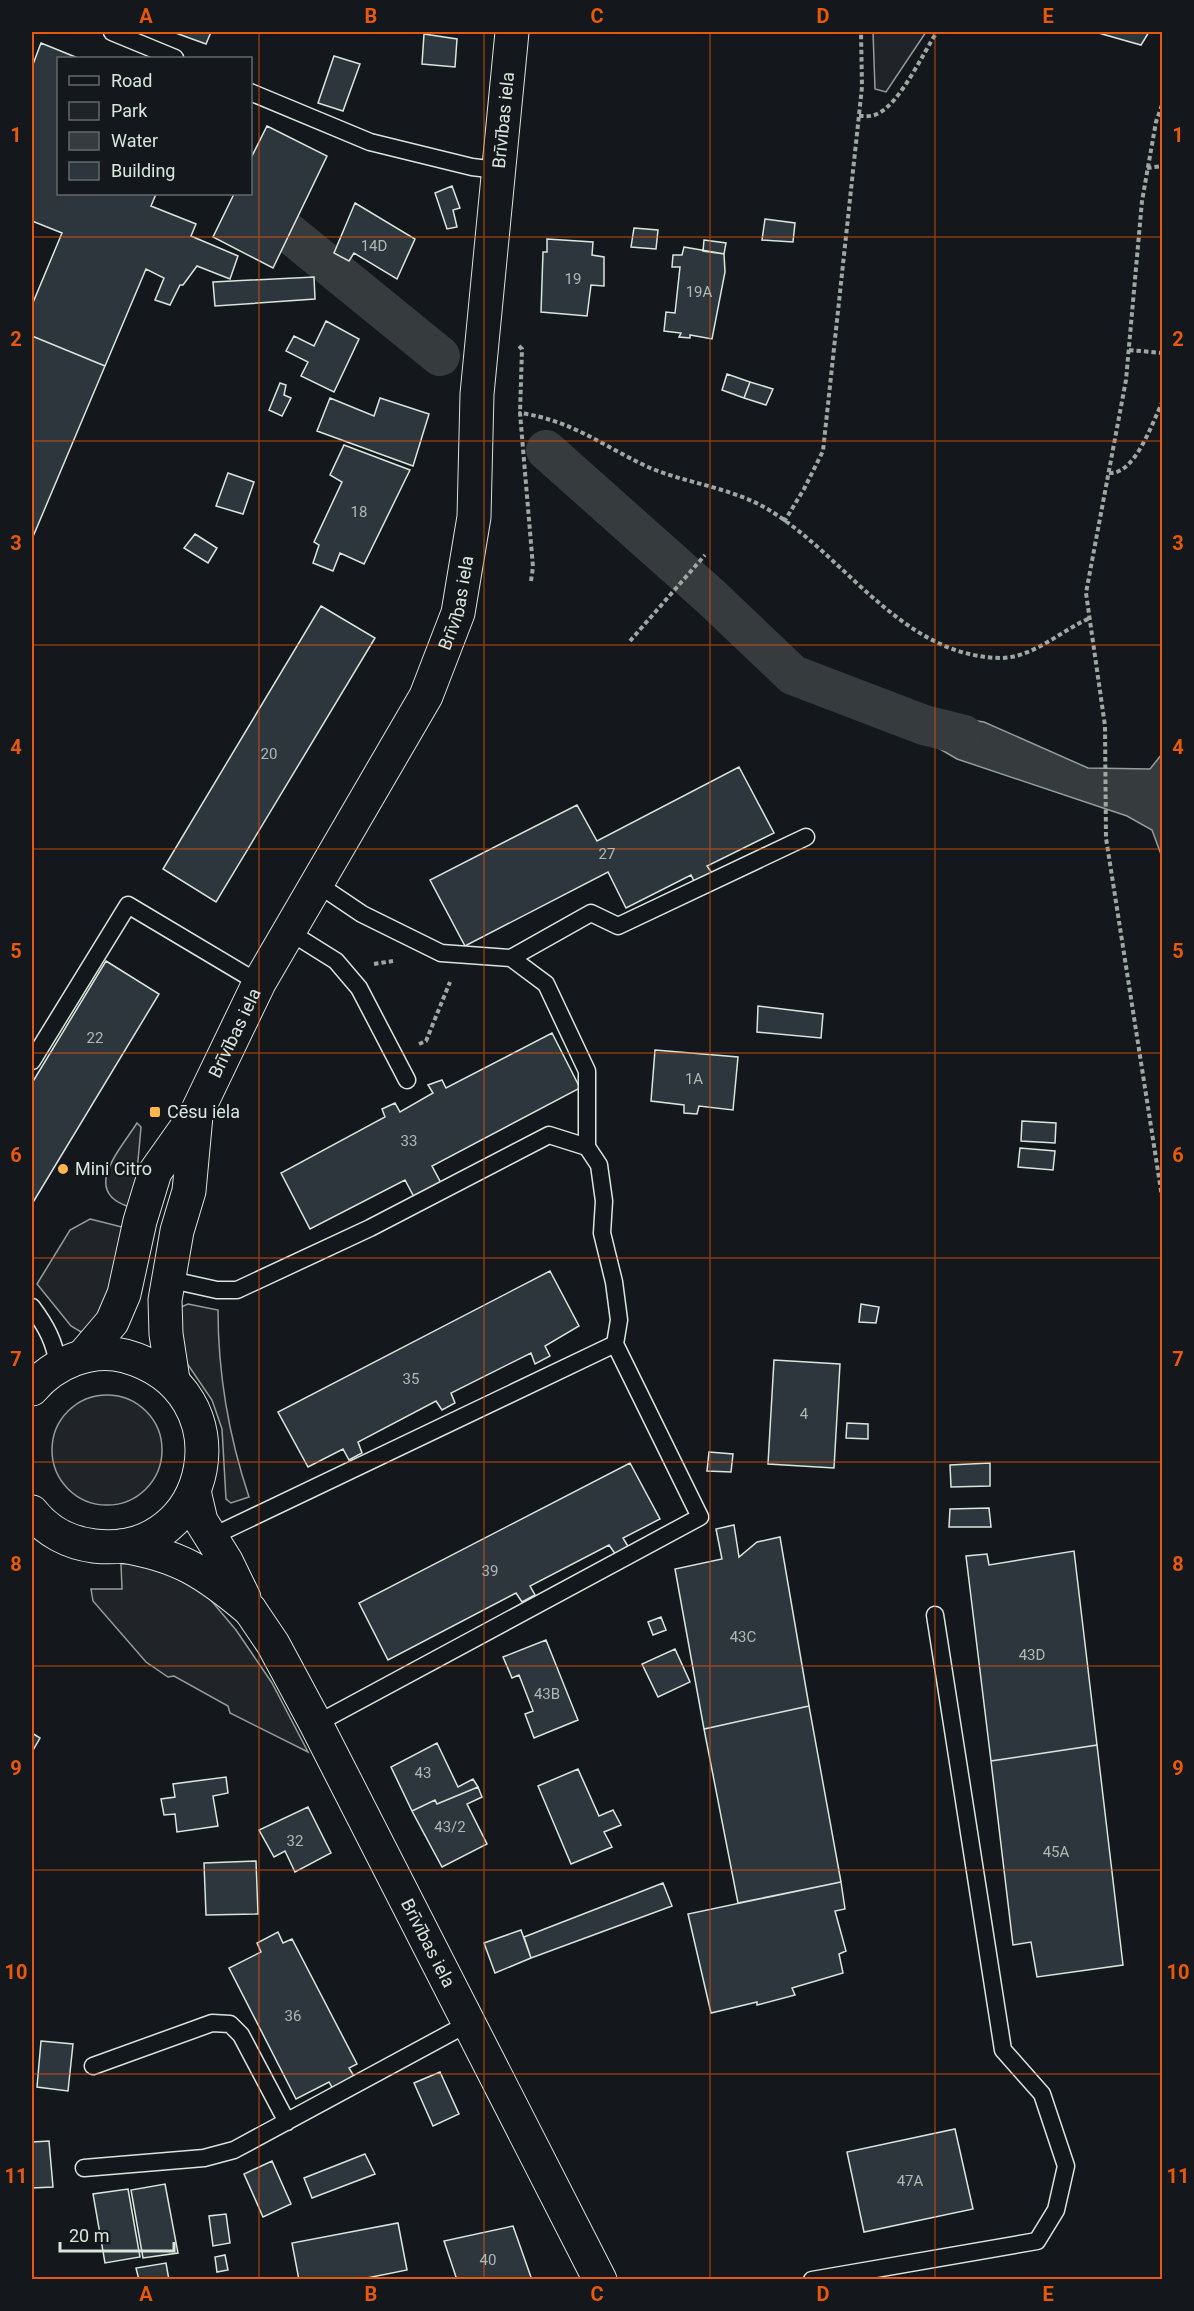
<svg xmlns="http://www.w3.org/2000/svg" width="1194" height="2311" viewBox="0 0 1194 2311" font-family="Roboto,sans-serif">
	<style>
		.green { fill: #202428; stroke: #939e99; stroke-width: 1.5 }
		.water { fill: #363b3e; stroke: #939e99; stroke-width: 1.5 }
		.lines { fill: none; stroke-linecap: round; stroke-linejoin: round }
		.canal { stroke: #363b3e; stroke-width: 40 }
		.building { fill: #2c363c; stroke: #d8e6dc; stroke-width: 1.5 }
		.service-casing { stroke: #d8e6dc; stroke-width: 19 }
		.minor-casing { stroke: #d8e6dc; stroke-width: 35 }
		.tertiary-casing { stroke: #d8e6dc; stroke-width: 35 }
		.secondary-casing { stroke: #d8e6dc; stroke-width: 35 }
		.path { stroke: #9da8a2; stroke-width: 4; stroke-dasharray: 4.5 3; stroke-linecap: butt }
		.service { stroke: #14181c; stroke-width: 16 }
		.minor { stroke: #14181c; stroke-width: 33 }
		.tertiary { stroke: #14181c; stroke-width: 33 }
		.secondary { stroke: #14181c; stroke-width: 33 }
		.grid { fill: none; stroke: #e8590c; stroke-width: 1.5; stroke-opacity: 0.55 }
		.poi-dot { fill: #ffb74d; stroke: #14181c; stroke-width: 2 }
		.labels { text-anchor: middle; stroke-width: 4.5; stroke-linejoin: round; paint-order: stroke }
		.number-label { font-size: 15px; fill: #adbab4 }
		.street-label { font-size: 18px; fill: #d8e6dc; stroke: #14181c }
		.poi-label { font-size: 18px; fill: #d8e6dc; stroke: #14181c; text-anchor: start }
		.neatline { fill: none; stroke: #e8590c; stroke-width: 2 }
		.grid-label { font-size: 20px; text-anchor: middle; font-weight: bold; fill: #e8590c }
	</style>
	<rect width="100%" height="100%" fill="#14181c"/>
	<!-- green -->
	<path class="green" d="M873,32h53l-40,60 -11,-3z
		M137,1123l4,4 -5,56 -6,24c-50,-15 -10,-57 7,-84z
		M90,1219l36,9c-7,28 -15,93 -45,104l-10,-6 -34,-42 33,-54z
		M188,1304l30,6c0,63 11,127 31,187l-18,6 -5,-4 -4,-70 -10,-29 -32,-47 1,-46z
		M52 1450a55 55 0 1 1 110 0a55 55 0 1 1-110 0Z
		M149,1562l55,30 32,38 36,53 36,69 -78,-39 -2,-7 -54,-30 -6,1 -22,-15 -53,-61 -2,-12h31l-1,-25z"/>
	<!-- water -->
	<path class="water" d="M914,711l70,11 104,46 62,1 12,-15v103l-10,-27 -25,-14 -170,-57 -46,-27z"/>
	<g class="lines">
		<!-- canal -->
		<path class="canal" d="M289,233l151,123
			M546,450l165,147 82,78 131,50 40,10"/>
	</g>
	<!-- building -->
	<path class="building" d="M173,32h38l-5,12z
		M1095,32h54l-8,13z
		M424,34l33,5 -2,28 -33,-3z
		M41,43l37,15h-20v136h98l-5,12 45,18 -5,12 47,20 -8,23 -33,-13 -14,19h-3l-10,20 -15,-5 9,-22 -18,-9 -41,97 -73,-30v-31l30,-72 -30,-12v-154z
		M334,56l26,8 -17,47 -25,-8z
		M267,126l60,30 -54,112 -60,-31 21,-43h16v-34z
		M452,186l8,22 -7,2 4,17 -10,2 -12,-36z
		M355,203l60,36 -18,40 -43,-26 -5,8 -15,-8z
		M765,219l30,4 -2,19 -31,-2z
		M634,228l24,2 -2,19 -25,-2z
		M547,239l46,3 -1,13 12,2v29l-13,-1 -4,31 -46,-4 2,-60h4z
		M704,240l22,3 -2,11 -21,-3z
		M684,247l40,7 1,18 -13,67 -22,-4v3l-11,-1 2,-4 -17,-2 2,-19 9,1 5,-46h-8l1,-12h9z
		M314,277l1,22 -100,7 -2,-24z
		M326,321l33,18 -25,53 -33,-16 7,-14 -22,-11 8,-15 20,10z
		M32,336l73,30 -73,173z
		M727,374l23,8 -6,16 -22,-8z
		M750,382l23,7 -7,16 -22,-7z
		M280,383l6,2 -2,10 7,3 -9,18 -13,-6z
		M330,398l44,18 6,-18 49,16 -16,52 -96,-35z
		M344,445l66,25 -46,94 -24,-11 -7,18 -20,-8 6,-18 -5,-3 28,-60 -12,-7z
		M228,473l26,9 -11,32 -27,-8z
		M195,534l22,14 -9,15 -24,-15z
		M321,606l54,32 -159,264 -53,-33z
		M739,767l35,66 -67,33 5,7 -18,8 -3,-6 -65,33 -18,-36 -143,74 -35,-66 147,-75 20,36z
		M106,961l53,33 -127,210v-121z
		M758,1006l65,8 -2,24 -64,-6z
		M552,1033l28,55 -148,78 9,17 -27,14 -9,-17 -95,49 -29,-56 104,-56 -3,-8 13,-6 5,9 33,-19 -5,-8 14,-5 4,8z
		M655,1050l83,7 -5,53 -34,-4 -2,8 -13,-1v-8l-33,-4z
		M1022,1121l34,2 -1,20 -34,-2z
		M1020,1148l35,3 -2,19 -35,-3z
		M550,1271l29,55 -34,20 5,10 -15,8 -4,-11 -80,40 4,10 -13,7 -6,-9 -78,41 4,11 -13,7 -6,-11 -35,18 -30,-55z
		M861,1304l18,3 -3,16 -17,-1z
		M774,1360l66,4 -6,104 -66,-4z
		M847,1423l21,1v15l-22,-1z
		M709,1452l24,2 -2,18 -24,-1z
		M630,1463l30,56 -37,19 6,10 -13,7 -7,-10 -79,41 5,9 -13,7 -6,-9 -128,67 -29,-57z
		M990,1463v23l-39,1 -1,-22z
		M989,1508l2,19h-42l1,-18z
		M734,1525l5,32 18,-15 23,-5 29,169 -105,23 -29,-160 47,-10 -6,-30z
		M1074,1551l23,194 -106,16 -25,-205 21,-2 2,11z
		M661,1617l5,13 -13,5 -5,-13z
		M546,1640l32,80 -44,18 -9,-24 8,-3 -14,-36 -7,3 -9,-21z
		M675,1649l15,33 -32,15 -16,-33z
		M809,1706l32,176 -103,21 -34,-174z
		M32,1733l8,5 -8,14z
		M437,1743l21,44 15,-8 5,8 -41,17 -2,-4 -23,11 -21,-44z
		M1097,1745l26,220 -86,12 -6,-35 -18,3 -22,-184z
		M578,1769l21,47 14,-6 8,15 -17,7 8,15 -41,17 -33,-78z
		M226,1777l2,16 -15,3 5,30 -41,6 -2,-18 -11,1 -3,-16 14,-2 -2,-13z
		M478,1787l4,10 -15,7 20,40 -45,23 -30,-56 23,-11 2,4z
		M308,1807l23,46 -36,19 -10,-21 -11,6 -15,-27z
		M256,1861l2,53 -52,1 -2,-52z
		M841,1882l4,27 -10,2 11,40 -7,3 4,19 -51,15 3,7 -38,10v-3l-46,11 -23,-99z
		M663,1883l9,23 -141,52 -7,-21z
		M521,1930l10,28 -36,15 -11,-30z
		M278,1932l5,11 9,-4 65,125 -8,4 6,10 -22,11 -4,-7 -33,17 -67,-131 32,-16 -4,-9z
		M41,2041l32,3 -5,47 -31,-4z
		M440,2072l19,42 -26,12 -19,-43z
		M955,2129l18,80 -109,23 -17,-80z
		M49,2141l4,46 -21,1v-46z
		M365,2154l10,20 -63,24 -8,-20z
		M272,2161l19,43 -28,13 -19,-43z
		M165,2184l13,69 -35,5 -12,-68z
		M128,2189l12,68 -35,6 -12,-69z
		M226,2214l4,29 -17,3 -4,-30z
		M398,2223l9,47 -50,10h-58l-7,-37z
		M513,2226l19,54h-75l-13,-39z
		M225,2255l3,15 -11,2 -2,-15z
		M166,2263l3,17h-30l-3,-12z"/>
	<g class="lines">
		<defs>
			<path id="service" d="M112,32l63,26
				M250,92l120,50 102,25 25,3
				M316,883l46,31 79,39 70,5 35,26 41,87v76
				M288,931l48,30 23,27 48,92
				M511,958l80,-45 27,13 188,-89
				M32,1061l96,-156 131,78
				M167,1279l50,11h20l133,-62 179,-93 38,12 12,18 5,36 -2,32 12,49 5,38 -4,24
				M32,1307c14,19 23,35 26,59
				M209,1538l406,-194 85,173 -384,207
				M93,2066l119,-43 18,1 11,11 46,87
				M84,2168l120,-10 30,-8 235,-127
				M812,2280l225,-39 19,-31 10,-44 -24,-72 -39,-44 -68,-435"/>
			<g id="minor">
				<path id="s1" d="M250,1610l23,34 43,80 284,556"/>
			</g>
			<path id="tertiary" d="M194,1491l7,30 25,40 18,37
				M121,1546c58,9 85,27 129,64"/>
			<g id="secondary">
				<path id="s2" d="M83,1356l29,-34 12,-28 16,-73 15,-49 41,-58 63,-131 167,-287 32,-83 16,-96 3,-123 35,-362"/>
				<path d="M173,1380l-7,-46 -1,-34 12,-69 12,-40 7,-75"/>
				<path d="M32,1389c22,-26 59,-42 93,-33 123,34 88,204 -31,190 -25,-3 -47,-15 -62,-34"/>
			</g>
		</defs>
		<!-- service casing -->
		<use href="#service" class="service-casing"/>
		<!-- minor casing -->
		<use href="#minor" class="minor-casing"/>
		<!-- tertiary casing -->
		<use href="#tertiary" class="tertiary-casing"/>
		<!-- secondary casing -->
		<use href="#secondary" class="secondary-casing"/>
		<!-- path -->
		<path class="path" d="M1162,105l-6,17 -14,79 -16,179 -40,213 19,133 1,112 56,359
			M859,116c6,0 12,1 18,-2 23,-10 46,-61 60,-82
			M1147,168l15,-2
			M519,346l3,3 -2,64
			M1129,350l33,3
			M1109,473c26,2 43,-50 53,-70
			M784,522l20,-33 19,-38 39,-364 -1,-55
			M531,581l2,-14 -13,-154c51,7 83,33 128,54 37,16 80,20 116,40 79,45 136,149 236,151 33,0 60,-27 90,-40
			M630,641l75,-86
			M374,964l19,-3
			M419,1044l7,-3 24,-59"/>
		<!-- service -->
		<use href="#service" class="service"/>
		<!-- minor -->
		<use href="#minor" class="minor"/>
		<!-- tertiary -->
		<use href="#tertiary" class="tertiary"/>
		<!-- secondary -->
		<use href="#secondary" class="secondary"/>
	</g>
	<!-- grid -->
	<path class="grid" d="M259,32v2248M484,32v2248M710,32v2248M935,32v2248M32,237h1130M32,441h1130M32,645h1130M32,849h1130M32,1053h1130M32,1258h1130M32,1462h1130M32,1666h1130M32,1870h1130M32,2074h1130"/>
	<!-- markers -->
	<g class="poi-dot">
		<rect x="149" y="1106" width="12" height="12" rx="3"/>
		<circle cx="63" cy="1169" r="6"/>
	</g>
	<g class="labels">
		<!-- number labels -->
		<g class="number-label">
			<text x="374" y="251">14D</text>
			<text x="573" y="284">19</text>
			<text x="699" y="297">19A</text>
			<text x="359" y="517">18</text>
			<text x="269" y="759">20</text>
			<text x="607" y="859">27</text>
			<text x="95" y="1043">22</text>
			<text x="694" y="1084">1A</text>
			<text x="409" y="1146">33</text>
			<text x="411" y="1384">35</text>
			<text x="804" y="1419">4</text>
			<text x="490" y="1576">39</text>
			<text x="743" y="1642">43C</text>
			<text x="1032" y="1660">43D</text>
			<text x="547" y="1699">43B</text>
			<text x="423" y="1778">43</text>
			<text x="450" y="1832">43/2</text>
			<text x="295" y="1846">32</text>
			<text x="1056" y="1857">45A</text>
			<text x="293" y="2021">36</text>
			<text x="910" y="2186">47A</text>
			<text x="488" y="2265">40</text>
		</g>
		<!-- street labels -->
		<g class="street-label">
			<text dy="6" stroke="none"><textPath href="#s2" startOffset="1334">Brīvības iela</textPath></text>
			<text dy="6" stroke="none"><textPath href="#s2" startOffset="848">Brīvības iela</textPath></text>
			<text dy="6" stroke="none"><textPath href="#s2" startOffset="362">Brīvības iela</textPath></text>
			<text dy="6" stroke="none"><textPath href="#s1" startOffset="378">Brīvības iela</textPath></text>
		</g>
		<!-- poi labels -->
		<g class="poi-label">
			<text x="167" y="1118">Cēsu iela</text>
			<text x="75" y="1175">Mini Citro</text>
		</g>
	</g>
	<!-- border -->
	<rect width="1194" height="2311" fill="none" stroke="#14181c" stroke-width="66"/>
	<!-- legend -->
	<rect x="57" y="57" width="195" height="138" fill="#14181c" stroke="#626a69" stroke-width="1.5"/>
	<rect x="69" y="76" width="30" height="9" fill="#14181c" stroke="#626a69" stroke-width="1.5"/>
	<text x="111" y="87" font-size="18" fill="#d8e6dc">Road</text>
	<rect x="69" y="102" width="30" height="18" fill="#202428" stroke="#626a69" stroke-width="1.5"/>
	<text x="111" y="117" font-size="18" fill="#d8e6dc">Park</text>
	<rect x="69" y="132" width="30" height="18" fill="#363b3e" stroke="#626a69" stroke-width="1.5"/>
	<text x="111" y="147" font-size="18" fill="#d8e6dc">Water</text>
	<rect x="69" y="162" width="30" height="18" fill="#2c363c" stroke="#626a69" stroke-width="1.5"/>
	<text x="111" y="177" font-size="18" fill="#d8e6dc">Building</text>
	<!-- scale -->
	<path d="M60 2242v9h114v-9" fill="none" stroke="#d8e6dc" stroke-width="3"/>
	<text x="69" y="2242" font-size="18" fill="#d8e6dc" stroke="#14181c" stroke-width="4.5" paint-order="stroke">20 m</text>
	<rect x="33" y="33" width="1128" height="2245" class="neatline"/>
	<g class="grid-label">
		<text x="146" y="23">A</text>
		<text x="371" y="23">B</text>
		<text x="597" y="23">C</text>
		<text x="823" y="23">D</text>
		<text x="1048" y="23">E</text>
		<text x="16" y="142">1</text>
		<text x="1178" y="142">1</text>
		<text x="16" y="346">2</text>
		<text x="1178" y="346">2</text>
		<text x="16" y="550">3</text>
		<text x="1178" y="550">3</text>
		<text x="16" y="754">4</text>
		<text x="1178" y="754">4</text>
		<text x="16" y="958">5</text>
		<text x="1178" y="958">5</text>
		<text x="16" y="1162">6</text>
		<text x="1178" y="1162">6</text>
		<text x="16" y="1366">7</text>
		<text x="1178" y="1366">7</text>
		<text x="16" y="1571">8</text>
		<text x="1178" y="1571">8</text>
		<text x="16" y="1775">9</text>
		<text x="1178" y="1775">9</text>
		<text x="16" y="1979">10</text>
		<text x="1178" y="1979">10</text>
		<text x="16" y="2183">11</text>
		<text x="1178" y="2183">11</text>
		<text x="146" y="2301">A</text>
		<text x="371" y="2301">B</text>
		<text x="597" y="2301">C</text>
		<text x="823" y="2301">D</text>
		<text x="1048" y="2301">E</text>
	</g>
</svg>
